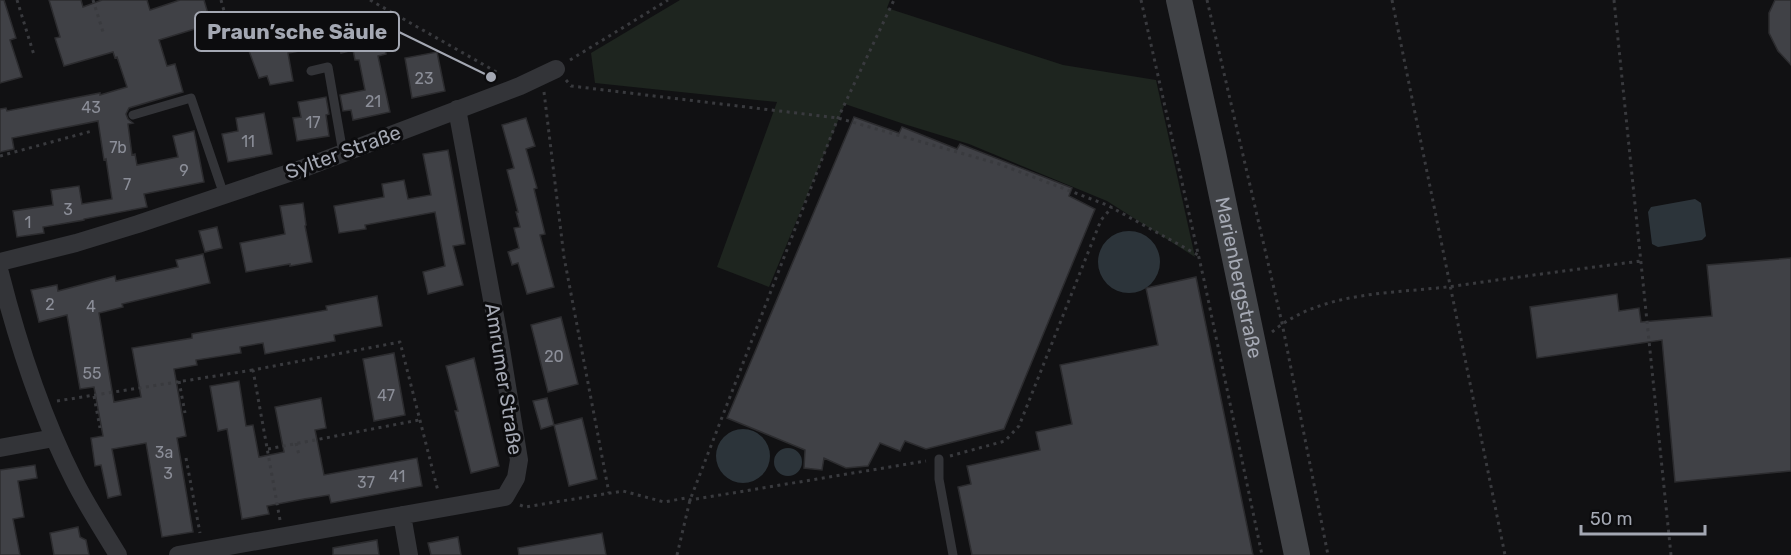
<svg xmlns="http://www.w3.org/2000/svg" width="1791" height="555" viewBox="0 0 1791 555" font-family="Rubik,sans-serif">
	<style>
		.green { fill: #1e251f }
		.water { fill: #2c343a }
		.building { fill: #404146; stroke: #2c2c2f; stroke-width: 1.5 }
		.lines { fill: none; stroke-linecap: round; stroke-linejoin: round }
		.path { stroke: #393a3e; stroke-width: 3; stroke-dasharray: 3 4.5; stroke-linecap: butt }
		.lane { stroke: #333438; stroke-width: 9 }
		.street { stroke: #333438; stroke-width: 18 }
		.secondary { stroke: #414347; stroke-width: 26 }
		.labels { text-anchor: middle; stroke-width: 6; stroke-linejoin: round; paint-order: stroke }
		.number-label { font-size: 16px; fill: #8b8e98 }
		.street-label { font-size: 20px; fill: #a4a8b3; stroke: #0c0c0e }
		.leader { fill: none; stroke: #a4a8b3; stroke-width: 2 }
		.callout-dot { fill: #a4a8b3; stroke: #0c0c0e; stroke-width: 2 }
		.callout { fill: #0c0c0e; stroke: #a4a8b3; stroke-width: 2 }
		.callout-label { font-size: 21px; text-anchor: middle; font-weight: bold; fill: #a4a8b3 }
	</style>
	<rect width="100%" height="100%" fill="#111113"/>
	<!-- green -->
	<path class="green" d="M680,0h210l-3,8 176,57 93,15 39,177 -88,-56 -138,-57 -65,-20 -59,-20 -76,183 -52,-20 60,-165 -182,-19 -4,-30z"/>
	<!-- water -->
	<path class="water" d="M1695,199l6,4 5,33 -4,4 -44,7 -6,-3 -4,-32 3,-5z
		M1098 262a31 31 0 1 1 62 0a31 31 0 1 1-62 0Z
		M716 456a27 27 0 1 1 54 0a27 27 0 1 1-54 0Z
		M774 462a14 14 0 1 1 28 0a14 14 0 1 1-28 0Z"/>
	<!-- building -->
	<path class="building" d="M0,0h4l12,38 -6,2 12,37 -22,6z
		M49,0h32l2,7 19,-7h45l3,10 30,-10h24l7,24 -52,16 8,26 8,-2 8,28 -54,16 -3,6 2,5 5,4 -5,1 4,31 3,-1 2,11 41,-8 -5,-21 21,-5 10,51 -60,12 3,13 -63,12v1l-41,7 1,6 -27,4 -4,-26 40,-6 -2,-15 28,-4 3,18 30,-5 -6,-40 -2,1 -6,-39 -86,17 2,11 -14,3v-43l6,-1 1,3 93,-18v2l27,-8 -10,-30 -2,1 -2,-6 -49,14 -9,-28 5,-1z
		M1775,0h16v65l-13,-14 -9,-18v-20z
		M318,15l1,9 5,-1 2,7 53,-11 7,35 -8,2 12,56 -37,8 -2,-10 -8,1 -3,-16 25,-5 -6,-30h-4l-2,-10 -12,3 -2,-9 -51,9 5,28 -23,4 -3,-9 -8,2 -10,-27 47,-16 -3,-16z
		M437,52l8,39 -33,7 -7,-40z
		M326,97l3,17 -3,1 3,21 -32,5 -4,-23 8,-1 -3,-15z
		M264,113l8,41 -44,8 -6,-28 16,-3 -2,-13z
		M854,117l45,16 3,-6 55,22 3,-5 112,44 -3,8 26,13 -91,220 -78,20 -21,-8 -5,10 -20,-8 -12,23 -22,2 -22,-10 -2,12 -18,-2 1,-18 -78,-32z
		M526,118l9,28 -9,3 11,39 -3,1 11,45 -5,1 14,52 -27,7 -9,-31 -6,2 -4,-13 11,-4 -5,-20 6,-1 -4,-15h2l-11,-42 7,-2 -12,-43z
		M448,150l17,94 -12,2 10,39 -35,9 -5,-22 22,-6 -10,-54 -70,13 1,4 -27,4 -5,-27 50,-9 -2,-13 22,-4 4,19 23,-4 -8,-41z
		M303,203l3,22 -1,1 7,36 -22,4v-2l-44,8 -6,-29 45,-9 -5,-28z
		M217,227l5,21 -17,4 -6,-21z
		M203,254l7,29 -88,21 1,3 -24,6 15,89 27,-5 -9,-49 60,-10v-4l135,-24 -1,-4 51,-10 5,30 -48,9 1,6 -70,13 -2,-11 -23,4 1,6 -45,7 1,5 -23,4 12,67 -9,2 16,94 -31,5 -16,-94 -34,6 9,46 -13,3 -7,-33 -6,1 -4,-28 12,-2 -9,-49 -14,2 -13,-74 -28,7 -8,-32 26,-5 1,6 57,-15 1,5 62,-14 -2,-7z
		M1791,258v213l-116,11 -13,-142 -125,18 -7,-51 87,-13 2,17 20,-3 2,14 71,-6 -5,-51z
		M1196,277l57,278h-281l-14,-68 13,-3 -4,-18 73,-16 -4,-18 36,-8 -12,-59 98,-20 -12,-57z
		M561,317l17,67 -30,8 -17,-67z
		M394,353l11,62 -31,6 -11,-62z
		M474,358l25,108 -28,7 -16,-62h3l-12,-45z
		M239,381l7,45 7,-1 6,32 25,-5 -9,-45 46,-9 5,30 -11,2 9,45 93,-17 5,28 -91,17 -2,-8 -25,4 -37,7 2,8 -27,5 -15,-90 -9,2 -8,-45z
		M547,398l7,27 -13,4 -8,-28z
		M582,418l15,61 -28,7 -15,-61z
		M35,465l2,13 -19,3 6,36 -11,2 7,36h-20v-85z
		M78,527l2,10 6,3 3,15h-35l-4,-22z
		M602,533l4,22h-87l-1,-7z
		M458,537l3,18h-30l-3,-12z
		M377,540l2,15h-46v-7z"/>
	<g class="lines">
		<!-- path -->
		<path class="path" d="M17,0l17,55
			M93,0l11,35
			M221,0l5,18
			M370,0l130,74
			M1141,0l63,280 58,275
			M1207,0l75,323 46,232
			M1392,0l113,555
			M1614,0l57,555
			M570,60l98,-60
			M566,80l5,6 267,32 161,46 108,41 91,50
			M544,92l20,165 45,236
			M0,156l92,-25
			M1272,332c50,-42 122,-38 183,-46 62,-9 124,-17 186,-25
			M179,381l6,32
			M94,396l6,32
			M57,401l196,-31
			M296,443l3,12
			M268,449l151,-29
			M950,456l55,-15 14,-15 82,-206 11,-13
			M186,458l14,75
			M520,505l5,2 98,-16 41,11 22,-4 4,2 236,-39
			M280,520l-27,-150 147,-28 38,149
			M677,555l13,-55 148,-382 56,-118"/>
		<!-- lane -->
		<path class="lane" d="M311,71l17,-4 15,86
			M133,115l58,-17 33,97
			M939,459v20l14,76"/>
		<!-- street -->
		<path class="street" d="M0,262l76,-19 62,-19 166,-56 216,-82 36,-17
			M0,273c18,71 41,142 74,207 13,26 29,50 44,75
			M0,448l54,-10
			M402,515l7,40
			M178,555l327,-58 11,-19 3,-18 -19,-117 -43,-234"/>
		<!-- secondary -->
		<path class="secondary" id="s1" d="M1179,0l34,153 84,402"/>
	</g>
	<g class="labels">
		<!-- number labels -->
		<g class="number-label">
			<text x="424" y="84">23</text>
			<text x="373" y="107">21</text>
			<text x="91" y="113">43</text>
			<text x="313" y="128">17</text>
			<text x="248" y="147">11</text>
			<text x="118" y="153">7b</text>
			<text x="184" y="176">9</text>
			<text x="127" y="190">7</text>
			<text x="68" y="215">3</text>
			<text x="28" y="228">1</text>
			<text x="50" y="310">2</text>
			<text x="91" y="312">4</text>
			<text x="554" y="362">20</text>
			<text x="92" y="379">55</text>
			<text x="386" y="401">47</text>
			<text x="164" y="458">3a</text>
			<text x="168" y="479">3</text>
			<text x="397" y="482">41</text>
			<text x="366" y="488">37</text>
		</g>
		<!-- street labels -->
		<g class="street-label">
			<text transform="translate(343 152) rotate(-20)" y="7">Sylter Straße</text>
			<text dy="7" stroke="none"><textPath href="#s1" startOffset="284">Marienbergstraße</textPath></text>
			<text transform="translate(504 379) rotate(81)" y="7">Amrumer Straße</text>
		</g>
	</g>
	<!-- callouts -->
	<path class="leader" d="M491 77L399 32"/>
	<circle class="callout-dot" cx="491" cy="77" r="6"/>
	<rect class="callout" x="195" y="12" width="204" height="39" rx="6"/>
	<g class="callout-label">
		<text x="297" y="39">Praun’sche Säule</text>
	</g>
	<!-- scale -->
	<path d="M1581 525v9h124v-9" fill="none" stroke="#a4a8b3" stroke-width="3"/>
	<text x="1590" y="525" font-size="18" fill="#a4a8b3" stroke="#0c0c0e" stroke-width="4.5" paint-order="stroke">50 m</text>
</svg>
